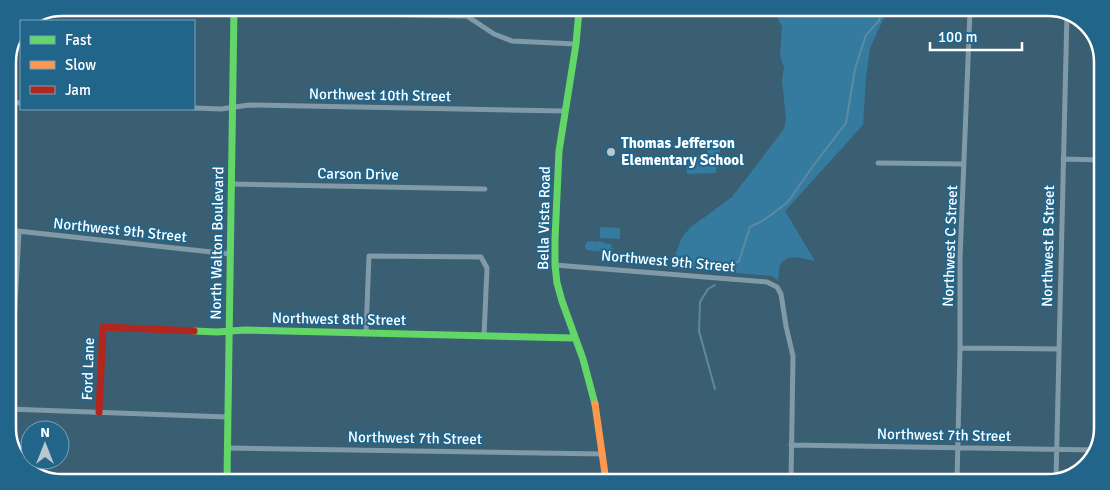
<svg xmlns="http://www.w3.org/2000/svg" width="1110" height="490" viewBox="0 0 1110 490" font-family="Signika,sans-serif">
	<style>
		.green { fill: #347b9f }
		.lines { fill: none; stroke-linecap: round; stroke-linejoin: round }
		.stream { stroke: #5d89a1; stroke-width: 2 }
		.street { stroke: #819aa8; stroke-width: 5 }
		.fast { stroke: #63d668; stroke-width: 7 }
		.slow { stroke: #ff974d; stroke-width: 7 }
		.jam { stroke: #b3261e; stroke-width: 7 }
		.poi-dot { fill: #bac7ce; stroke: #22658b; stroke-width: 2 }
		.labels { text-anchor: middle; stroke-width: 4; stroke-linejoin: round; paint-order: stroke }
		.street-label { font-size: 15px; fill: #fff; stroke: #22658b }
		.poi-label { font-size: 15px; font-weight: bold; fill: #fff; stroke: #22658b; text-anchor: start }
		.rim { fill: none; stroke: #fff; stroke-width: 2.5 }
	</style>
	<rect width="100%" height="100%" fill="#3a5f73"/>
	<!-- green -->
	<path class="green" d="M779,11h108l-17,37 -4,29 -3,48 -78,86 30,50c-11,-2 -27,-9 -34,3 -3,4 -2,11 -3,16l-6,-4 -97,-8 -1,-10 8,-21 9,-10 41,-30 52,-68 2,-9 -4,-40 2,-12 -4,-13 2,-28 -4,-8z
		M716,140l6,1 -3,15 -12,-2v-2l1,-11z
		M687,155h19l1,5 10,1 -1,12 -29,1 -1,-15z
		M600,227l20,1v11l-20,-1z
		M588,241l9,1 2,-1 13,4 -1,3h2v2h-2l-3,2 -22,-2c-2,-3 -1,-6 2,-9z"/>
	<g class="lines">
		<!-- stream -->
		<path class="stream" d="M726,270l13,-9 11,-34 14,-7 24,-18 25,-36 33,-43 9,-54 11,-34 12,-13 5,-11
			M715,285l-7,4 -8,13 -1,29 16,58"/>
		<!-- street -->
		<path class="street" d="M234,11l233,5 27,18 18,7 64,3
			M8,102l13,1
			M194,108l27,1 28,-4 316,6
			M1063,159l38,1
			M878,163l86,1
			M231,184l254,5
			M8,230l222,24
			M555,265l212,17 10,5 4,7 5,32 7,30 -2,125
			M366,333l3,-77 112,1 6,11 -3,68
			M960,348l99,1
			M8,409l219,8
			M8,432l11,-200
			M791,445l306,5
			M227,448l376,6
			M1056,480l11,-468
			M957,482l3,-134v-90l10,-247"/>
		<!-- fast -->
		<path class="fast" d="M579,10l-3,34 -17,107 -4,88v26l2,18 5,18 21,58 12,45
			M194,331l23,1 28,-2 329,8
			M227,479l7,-471"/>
		<!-- slow -->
		<path class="slow" d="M595,404l11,77"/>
		<!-- jam -->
		<path class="jam" d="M99,412l4,-85 91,4"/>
	</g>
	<!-- markers -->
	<circle class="poi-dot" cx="611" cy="152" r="5"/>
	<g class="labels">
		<!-- street labels -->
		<g class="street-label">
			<text transform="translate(380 95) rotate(1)" y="5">Northwest 10th Street</text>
			<text transform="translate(358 174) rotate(1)" y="5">Carson Drive</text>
			<text transform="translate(544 218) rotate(-89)" y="5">Bella Vista Road</text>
			<text transform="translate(120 230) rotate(6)" y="5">Northwest 9th Street</text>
			<text transform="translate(217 243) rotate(-89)" y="5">North Walton Boulevard</text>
			<text transform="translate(950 246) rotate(-88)" y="5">Northwest C Street</text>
			<text transform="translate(1048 246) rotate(-89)" y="5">Northwest B Street</text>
			<text transform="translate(668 261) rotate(5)" y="5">Northwest 9th Street</text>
			<text transform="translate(339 319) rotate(1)" y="5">Northwest 8th Street</text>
			<text transform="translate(88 369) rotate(-88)" y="5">Ford Lane</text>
			<text transform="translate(944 435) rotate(1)" y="5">Northwest 7th Street</text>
			<text transform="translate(415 438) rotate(1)" y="5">Northwest 7th Street</text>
		</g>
		<!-- poi labels -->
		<g class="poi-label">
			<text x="621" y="148">Thomas Jefferson<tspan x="621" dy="17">Elementary School</tspan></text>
		</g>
	</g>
	<!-- crop -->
	<path d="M0 0H1110V490H0ZM62 16H1048A46 46 0 0 1 1094 62V428A46 46 0 0 1 1048 474H62A46 46 0 0 1 16 428V62A46 46 0 0 1 62 16Z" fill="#22658b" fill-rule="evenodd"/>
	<path class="rim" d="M62 16H1048A46 46 0 0 1 1094 62V428A46 46 0 0 1 1048 474H62A46 46 0 0 1 16 428V62A46 46 0 0 1 62 16Z"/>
	<!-- legend -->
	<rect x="20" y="20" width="175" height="90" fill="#22658b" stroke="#7aa3b9"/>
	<rect x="30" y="36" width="25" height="8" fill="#63d668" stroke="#7aa3b9"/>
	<text x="65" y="45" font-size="15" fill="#ffffff">Fast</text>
	<rect x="30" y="61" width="25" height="8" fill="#ff974d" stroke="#7aa3b9"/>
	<text x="65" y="70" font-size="15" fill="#ffffff">Slow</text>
	<rect x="30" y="86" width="25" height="8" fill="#b3261e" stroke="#7aa3b9"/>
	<text x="65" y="95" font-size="15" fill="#ffffff">Jam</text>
	<!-- north arrow -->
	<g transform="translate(45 445)"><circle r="24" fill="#22658b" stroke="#7aa3b9"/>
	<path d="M0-4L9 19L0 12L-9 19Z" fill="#bac7ce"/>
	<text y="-8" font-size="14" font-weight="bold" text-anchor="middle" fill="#ffffff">N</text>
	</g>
	<!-- scale -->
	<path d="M930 42v8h92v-8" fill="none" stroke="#ffffff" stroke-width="2.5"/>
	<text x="938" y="42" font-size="15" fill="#ffffff" stroke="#22658b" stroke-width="4" paint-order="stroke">100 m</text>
</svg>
